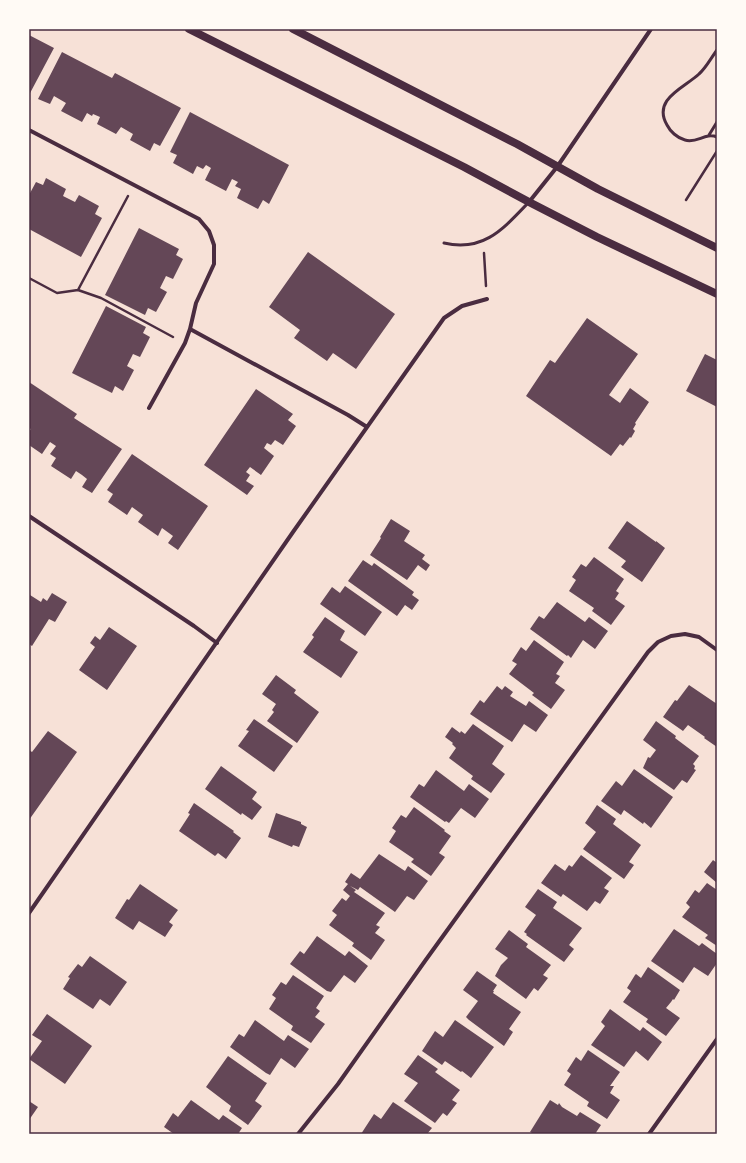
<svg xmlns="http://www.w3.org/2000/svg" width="746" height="1163" viewBox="0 0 746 1163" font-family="'Fira Sans Condensed',sans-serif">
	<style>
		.building { fill: #644757 }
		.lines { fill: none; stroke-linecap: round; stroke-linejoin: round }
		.path { stroke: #4a2c40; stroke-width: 2.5 }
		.service { stroke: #4a2c40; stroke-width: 3 }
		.minor { stroke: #4a2c40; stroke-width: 4 }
		.secondary { stroke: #4a2c40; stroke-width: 8 }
		.neatline { fill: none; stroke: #4a2c40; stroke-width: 1.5 }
	</style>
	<rect width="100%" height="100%" fill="#f7e1d7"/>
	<!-- building -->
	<path class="building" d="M29,35l25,13 -25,47z
		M62,52l50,26 3,-5 66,35 -21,38 -6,-3 -4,8 -20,-11 3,-6 -12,-7 -5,7 -19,-10 3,-7 -7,-3 -1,2 -5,-3 -5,9 -21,-11 5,-8 -12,-7 -4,8 -12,-5z
		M190,112l99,53 -20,39 -6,-4 -5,9 -21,-11 4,-9 -6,-3 3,-4 -6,-3 -6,12 -21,-11 6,-12 -5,-3 -3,4 -6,-3 -4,8 -20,-11 4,-8 -7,-3z
		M46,178l20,11 -3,7 12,6 4,-7 20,11 -4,8 7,4 -21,39 -52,-28v-34l7,-13 7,3z
		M139,228l40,21 -3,6 7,4 -10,20 -7,-3 -6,12 7,4 -11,20 -8,-4 -3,7 -40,-20z
		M308,252l87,62 -39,55 -23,-16 -6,8 -33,-23 6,-8 -31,-23z
		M106,306l40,21 -3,6 7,4 -10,20 -7,-3 -6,12 7,4 -11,21 -8,-5 -3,7 -40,-20z
		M587,318l51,36 -29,41 11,8 10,-15 19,14 -14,21 1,1 -3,5 2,2 -4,7 -1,-1 -7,9 -3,-2 -9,12 -85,-60 24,-36 5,3z
		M705,354l12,6v47l-31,-16z
		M29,382l48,32 -3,4 48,31 -30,44 -10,-6 5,-8 -5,-4 -6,-4 -5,8 -20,-13 5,-8 -6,-4 6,-8 -6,-4 -8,12 -13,-9v-13l2,-3 -2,-1z
		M256,389l37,25 -5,6 8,6 -13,19 -8,-5 -4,5 -4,-2 -3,5 10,8 -13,19 -11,-8 -4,5 4,3 -4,6 8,5 -7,9 -43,-30z
		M132,454l76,52 -30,44 -10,-7 5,-7 -11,-8 -4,8 -20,-14 5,-7 -11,-8 -5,8 -19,-13 5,-8 -6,-4z
		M391,519l19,12 -6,10 21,14 -3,4 8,6 -4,6 -8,-6 -11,15 -37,-25 11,-17 -1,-1z
		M627,521l29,21v-1l9,7 -23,34 -21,-15 5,-6 -18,-13z
		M594,557l30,22 -8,12 3,2 -4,6 10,7 -14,19 -19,-14 2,-3 -25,-17 7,-11 -4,-3 9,-13 5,3z
		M363,560l9,6 2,-3 40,29 -2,3 7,5 -7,10 -7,-5 -8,11 -49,-35z
		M345,586l37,26 -17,24 -45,-32 12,-17 8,6z
		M52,593l15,9 -12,20 -6,-3 -17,27 -3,-2v-47l1,-2 11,7 2,-4 4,3z
		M557,602l28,20 4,-5 19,14 -13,18 -12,-9 -12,18 -3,-3 -1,1 -37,-27 9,-13 5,3z
		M325,617l20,14 -5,9 18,12 -17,26 -38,-26 11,-15 -2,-2z
		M109,627l28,19 -30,44 -28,-20 16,-23 -5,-4 5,-7 5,4z
		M534,640l30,22 -8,12 4,2 -5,7 10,7 -14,19 -19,-14 2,-2 -25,-19 8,-10 -5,-3 9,-14 5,4z
		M276,675l20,15 -2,3 25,19 -22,31 -30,-22 7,-9 -2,-2 4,-6 -14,-10z
		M689,685l28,19v43l-13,-9 1,-1 -17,-12 -5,6 -20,-14 12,-17 2,1z
		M497,686l5,4 3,-4 8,6 -3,4 16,10 3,-5 19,14 -12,17 -12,-8 -12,18 -42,-28 10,-14 4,3z
		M254,719l39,27 -19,26 -36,-26 11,-15 -3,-1z
		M656,721l20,15 -1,2 24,18 -6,8 2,2 -1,3 2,1 -9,13 -5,-3 -8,10 -31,-22 5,-11 2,1 6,-8 -13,-10z
		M473,724l31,22 -12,18 13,10 -14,19 -20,-14 2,-3 -24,-18 7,-10 -4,-4 1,-1 -8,-6 7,-10 8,6 1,-2 4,3z
		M48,731l29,21 -48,68v-70l3,2z
		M221,766l36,26 -5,7 10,8 -10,13 -10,-7 -1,2 -36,-26z
		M634,769l39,28 -22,31 -7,-6 -1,2 -19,-14 -3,5 -20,-14 15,-20 6,5z
		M436,770l28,21 5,-7 20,15 -14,19 -14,-10 -12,15 -3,-2 -1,1 -35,-25 9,-13 5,3z
		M194,803l40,28 -1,1 8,6 -15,21 -8,-6 -3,3 -36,-25 11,-17 -2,-1z
		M597,805l19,14 -3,5 28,21 -12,17 5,3 -10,14 -41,-30 13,-17 -11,-9z
		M414,807l31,23 -1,1 7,5 -12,17 6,4 -14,19 -20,-14 3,-3 -25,-17 7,-11 -4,-3 9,-13 5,3z
		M276,813l25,9v2l6,3 -8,20 -6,-2 -1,2 -24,-10z
		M379,854l26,17 3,-5 20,15 -14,19 -7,-4 -12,16 -35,-25 -2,3 -8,-4 6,4 -2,2 31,21 -9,12 4,2 -5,6 10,7 -14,20 -19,-14 2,-3 -25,-18 8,-10 -5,-4 10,-13 4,3 4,-5 -7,-6 5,-6 -3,-2 6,-9 9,6z
		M581,855l31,23 -8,10 5,3 -9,13 -5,-3 -8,10 -24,-17 -2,3 -20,-14 14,-19 10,7 4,-6 3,2z
		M713,860l4,3v20l-13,-11z
		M707,883l10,7v56l-12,-8 3,-3 -26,-18 8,-10 -4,-4 9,-13 4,3z
		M140,884l38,26 -9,12 4,3 -8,12 -26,-16 -6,9 -18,-12 12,-19 2,1z
		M538,889l19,13 -4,6 29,20 -13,17 5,4 -10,13 -38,-27 1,-1 -3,-2 12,-17 -11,-8z
		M674,929l25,17 3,-3 15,11v9l-9,13 -14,-9 -11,16 -32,-22z
		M509,930l19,14 -2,3 25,18 -8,10 5,3 -10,13 -4,-3 -8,11 -31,-23 6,-11 7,-7 -13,-9z
		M317,936l28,20 4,-5 19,15 -13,17 -11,-8 -13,17 -4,-1 -37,-27 10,-13 4,3z
		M90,956l37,26 -17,24 -10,-7 -7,10 -30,-20 7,-11 -2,-1 10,-13 4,3z
		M648,967l32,23 -6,10 -1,-1 -2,3 -5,6 14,10 -14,18 -20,-14 2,-3 -25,-17 8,-11 -4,-3 8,-13 1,-1 5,4z
		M477,971l20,14 -4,6h1l-1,2 28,19 -12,17 4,3 -9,14 -35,-26 -3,-3 12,-16 -15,-11z
		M293,975l31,21 -8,12 4,3 -5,6 10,7 -14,19 -20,-13 2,-4 -24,-17 7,-11 -4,-3 9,-13 5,3z
		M610,1009l30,22 3,-4 19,15 -14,19 -12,-10 -12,16 -33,-22 14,-19 -4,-4z
		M47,1014l45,32 -27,38 -36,-25 13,-18 -10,-6z
		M255,1020l29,21 4,-6 21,14 -14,19 -14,-10 -11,17 -4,-2 -36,-26 9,-13 5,3z
		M455,1020l39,27 -23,31 -9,-7 -1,1 -16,-11 -3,4 -20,-14 13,-20 8,6z
		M588,1050l32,22 -10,14h4l-4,7 10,7 -13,19 -20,-13 2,-4 -25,-17 7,-11 -4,-3 9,-14 5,4z
		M418,1055l20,14 -3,3 25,18 -8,10 5,3 -10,13 -4,-3 -8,10 -31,-22 14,-18 -14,-9z
		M228,1056l37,26 2,1 -12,18 7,5 -14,19 -19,-14 2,-5 -25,-19z
		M191,1100l28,20 4,-5 19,13 -4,6h-64l-10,-7 9,-14 5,4z
		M550,1100l8,5 1,-2 3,4 15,9 3,-4 21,13 -6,9h-61l-4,-2z
		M29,1101l9,6 -9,13z
		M393,1102l39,26 -5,6h-66l13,-20 7,5z"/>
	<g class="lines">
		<!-- path -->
		<path class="path" d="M686,200l31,-49
			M484,253l2,33
			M29,278l28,15 21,-3 50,-94
			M78,290l23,8 72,39"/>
		<!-- service -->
		<path class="service" d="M717,50c-6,8 -11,18 -18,24 -15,14 -47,25 -32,51 3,6 10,13 18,15 12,4 20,-8 32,-3
			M709,135l8,-13
			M444,243c40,9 59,-14 85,-41"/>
		<!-- minor -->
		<path class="minor" d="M29,130l170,89 10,12 5,14v19l-18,39 -6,26 -5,14 -36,65
			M529,202l28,-35 94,-138
			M190,329l158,86 19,12
			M29,516l165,110 23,17
			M29,913l264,-381 151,-214 18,-12 25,-7
			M298,1134l40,-50 87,-123 223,-309 10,-10 13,-6 14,-2 14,3 18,13
			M649,1134l68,-95"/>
		<!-- secondary -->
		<path class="secondary" d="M189,29l275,138 65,35 68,35 120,57
			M293,29l224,115 81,45 119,59"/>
	</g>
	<!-- border -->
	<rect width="746" height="1163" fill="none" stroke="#fffaf5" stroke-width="60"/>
	<rect x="30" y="30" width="686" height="1103" class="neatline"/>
</svg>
